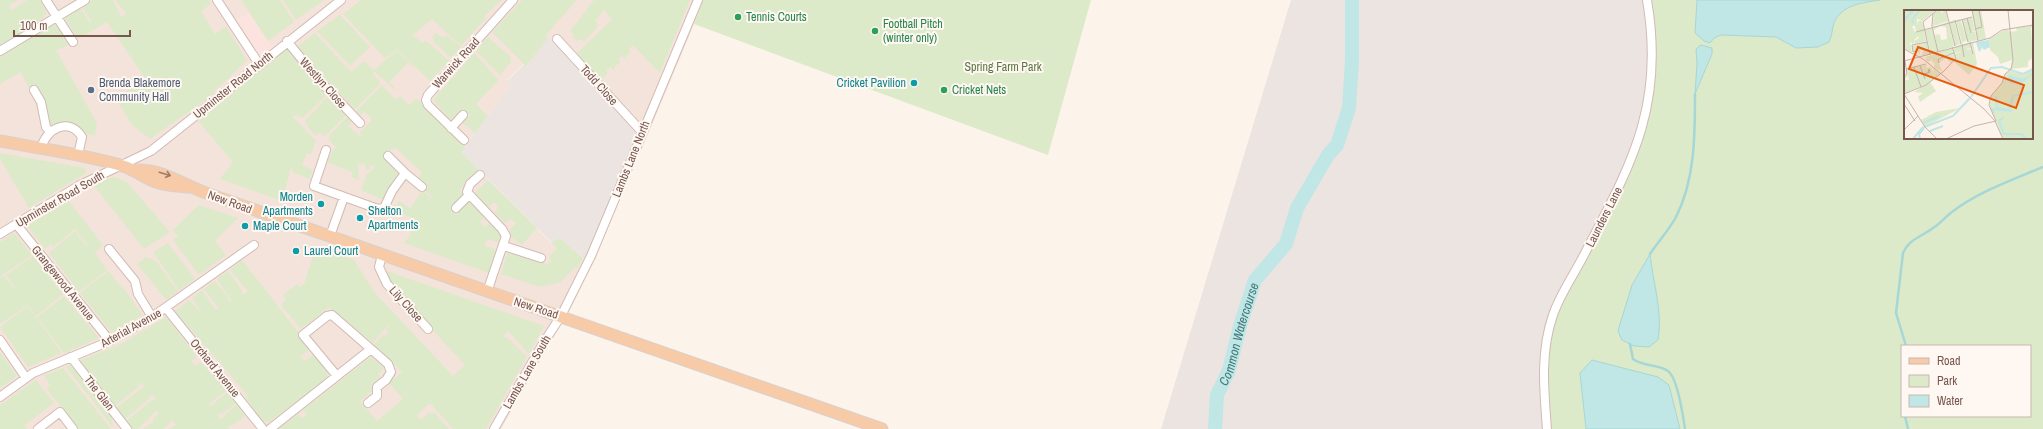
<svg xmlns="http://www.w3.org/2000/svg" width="2043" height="429" viewBox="0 0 2043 429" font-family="'Archivo Narrow',sans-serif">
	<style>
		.residential { fill: #f4e3da }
		.commercial { fill: #fce3e0 }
		.industrial { fill: #ece4e0 }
		.green { fill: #dceac9; fill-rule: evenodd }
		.water { fill: #c0e6e5; stroke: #a6d7d6 }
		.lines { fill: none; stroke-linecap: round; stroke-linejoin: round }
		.stream { stroke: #a6d7d6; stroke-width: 2.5 }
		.river { stroke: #c0e6e5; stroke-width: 14 }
		.minor-casing { stroke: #d1bbb3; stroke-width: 10 }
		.major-casing { stroke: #d9d0cd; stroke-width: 13 }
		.minor { stroke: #fff; stroke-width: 8 }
		.major { stroke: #f7cba7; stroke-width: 11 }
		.oneway { stroke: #9d7969 }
		.leisure-dot { fill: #2e9e5b; stroke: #fef7f2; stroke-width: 1.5 }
		.culture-dot { fill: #0f9aa8; stroke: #fef7f2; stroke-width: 1.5 }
		.service-dot { fill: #5c6f8a; stroke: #fef7f2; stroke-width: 1.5 }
		.labels { text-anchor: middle; stroke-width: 4; stroke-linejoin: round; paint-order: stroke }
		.leisure-label { font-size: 12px; fill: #27864d; stroke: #fef7f2; text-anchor: start }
		.street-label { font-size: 12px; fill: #77564e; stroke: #fef7f2 }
		.park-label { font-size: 12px; fill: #5b7643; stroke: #fef7f2 }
		.service-label { font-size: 12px; fill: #4e5e75; stroke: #fef7f2; text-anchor: start }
		.culture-label { font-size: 12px; fill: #0d838f; stroke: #fef7f2; text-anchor: start }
		.water-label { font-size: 13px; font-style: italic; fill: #427b7a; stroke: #fef7f2 }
		.inset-river { fill: none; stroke: #c0e6e5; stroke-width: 2 }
		.inset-road { fill: none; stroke: #c7b4ac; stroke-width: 1 }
		.view { fill: #e8590c; fill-opacity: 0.15; stroke: #e8590c; stroke-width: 2 }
		.inset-edge { fill: none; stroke: #77564e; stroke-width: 2 }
	</style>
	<rect width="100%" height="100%" fill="#fcf3eb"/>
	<!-- residential -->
	<path class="residential" d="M0,0h703l-15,39 -42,100 -73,-79 -47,6 -3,-2 -16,16 4,5 -50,67 90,91 10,-4 30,25 -17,37 -73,128h-501z"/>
	<!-- commercial -->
	<path class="commercial" d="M249,12l26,39 -16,13 -27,-41z"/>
	<!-- industrial -->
	<path class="industrial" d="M1291,0h356l2,105 -102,324h-386z
		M549,37l24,23 73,79 -55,125 -30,-25h-4l-5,4 -91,-91 50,-67 -4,-4 17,-17 3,2z"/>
	<!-- green -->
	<path class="green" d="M0,0h18l-9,6 3,4 15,-10h13l7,13 -8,8 -39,25z
		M92,0h21l8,17 5,-3 -11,-14h94l2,4 -10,7 14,23 11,-7 21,33 -40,39 -57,40 -18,-14 -17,-28 32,-16 -40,-59 -29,17 -12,-19v-4l14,-8 11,16v-3l-9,-14z
		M241,0h39l14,22 -26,19z
		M283,0h41l-28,20z
		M361,0h141l-18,16 2,2 -25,28 -29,-27 -19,16 9,8 3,-2 4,2 20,18 -19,20 -33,-32 -12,9 -42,-44z
		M522,0h55l-31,35 2,3 -22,28 -34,-34z
		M594,0h96l-30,73 -27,-28 -4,4 2,2 -5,6 2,4 -6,-5 -4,4 2,2 -6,6 2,4 -6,-5 -4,4 2,2 -6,6 9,9 -3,3 -33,-36 37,-36 -8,-9 -9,11 3,3 -1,4 -13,13 -5,-2 -2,2 -5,-4 2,-2 -4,-4z
		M703,0h388l-43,155 -354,-131z
		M1646,0h397v429h-496l-4,-38 10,-77 81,-160 19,-80zM1905,11h127v127h-127zM1902,346h128v70h-128z
		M340,15l30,32 -20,19 -33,-35z
		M54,22l15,23 -13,5 41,73 -2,13c-13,-2 -12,-7 -21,-12 -8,-5 -17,1 -25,1l-6,-20 2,-4 -9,-14 -6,3 -9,-18 -21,12v-28z
		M315,33l36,39 13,-11 10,9 23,-20 19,19 -8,-6 -19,19 7,7 -1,1 -21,-19 -1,3 7,8 -1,3 -24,24 -35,-35 -22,-28z
		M436,33l8,5 3,-3 14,12 -10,11 -18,-17 1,-1 -2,-3z
		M488,37l23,20v5l-11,13 -24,-24z
		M287,49l39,47 -23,22 -7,-3 -3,2 23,24 -5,13 -4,-1 -5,12 11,5 -3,9 -18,-7 1,-3 -2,-1 -9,33 -62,-22 13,-17 -35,-41z
		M474,53l24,26v2l-22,23 12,12 -13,17 -12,-10 7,-8 -6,-5 -8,8 -6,1 -17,-19z
		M382,85l13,14 6,-2 8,8 7,-7 50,47 -5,7 18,18 -19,20 3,4 -12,15 5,5 13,-13 16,16 -5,5 5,5 5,-5c7,7 13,11 10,21l-13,-4 -2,7 10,3 1,3 -7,21 -85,-30 5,-7 6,-17 -23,-9 2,-5h2l3,-4 13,8 -1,-2 11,-16 8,5 -3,6 5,-6 -9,-6 3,-5 -9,-6 5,-6 -27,-26 -12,10 15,15 -14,28 -23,-10 6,-16 8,-6 -5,-4v4l-4,3 -1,-8 -7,1 1,16 -8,-3 1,-5 -25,-10 6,-12 5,4 -5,-4 3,-3 -7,-7v-4l18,-19 5,5 -4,4 12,10 2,-2 -2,-2 12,-12 -7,-8 -4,3 -5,-4z
		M327,97l19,18 -20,20 -2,1 -4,-4 -4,4 -7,-7 -4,-8z
		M0,153l85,15 1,5 -57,35 -29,-49z
		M115,177l12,5 43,50 -26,17 -50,-63 13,-7z
		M488,180l49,48 -15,17 -11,-8 -1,-8 6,-6 -6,-4 -5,4 -11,-11 5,-5 -5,-5 -5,5 -14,-14z
		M69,201l34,44 -8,8 12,17 -28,22 -30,-39 26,-22 12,15 1,-1 -13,-16 -22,18 -2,-3 -6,5 -18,-23z
		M199,205l39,13 -23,23 11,14 -27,20 -26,-35 5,-3 -5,-7z
		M14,233l18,22 -32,22v-35z
		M557,239h4l22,19 -6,11 -2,-2 -14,15 -22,5 -38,-13 7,-23 35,10 4,4 4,-4 -2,-5 8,-7 -5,-6z
		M168,243l27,36 -16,11 -26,-38z
		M320,247l34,13 22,34 77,82 12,-11 -75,-81 -6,-14 160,56 -15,28 -21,-23 -5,5 7,4 17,17 -41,72h-33l-23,-26 -13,12 4,5 9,-8 1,2 3,-2 15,17h-171l20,-15 3,4 6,-3 -4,-5 68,-53 13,11 -6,6 3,3 -11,9 3,4 -13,11 17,20 26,-22 -14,-16 13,-11 -28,-27 10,-11 1,2 4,-4 -3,-3 4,-4 -1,-1 -16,19 -44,-36 -28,22 -20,-24 5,-6 -3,-4 14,-11 3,3 4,-3 8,-25z
		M33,256l30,38 -27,22 -8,-11 -28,19v-46l4,-2 16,19 -14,-20z
		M146,257l10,4 22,30 -12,9 -29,-36z
		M242,260l57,73 -1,1 12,15 -10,8 5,4 9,-7 14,20 -3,6 -56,42 -6,-1 -17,-23 2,-2 -73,-85 14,-11 13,14 -10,-16 10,-8 13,19h3v-2l-14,-18 11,-8 12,15 2,6 2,-2 -14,-21 11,-8 12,16 3,8 5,-4 -18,-21z
		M108,271l24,28 3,6 8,10 -31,18 -32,-40z
		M64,296l35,42 -35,15 -27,-36z
		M28,306l34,47 -34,14 -28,-40z
		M166,317l31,40 -5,4 3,5 6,-4 25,29 -17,13 2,2 16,-14 9,11 -13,10 -6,1 4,5 16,-15 8,12 -12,9 -5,1 1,3h-61l8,-4 -4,-5 -8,9h-22l11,-7v-4l6,-4 -3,-3 -18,18h-5l-7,-8 25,-20 5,-2 -4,-5 -3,5 -24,20 -9,-11 23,-18 5,-3 -3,-5 -4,6 -22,18 -36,-45 42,-17z
		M0,352l17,24 -17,12z
		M71,365l21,27 -4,3 -22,-28z
		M63,368l48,61h-33l-32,-41 4,-3 -6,-10z
		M36,380l18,23 -29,22 2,4h-27v-24z
		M93,393l19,25 1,10 -24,-32z"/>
	<!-- water -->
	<path class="water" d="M1697,0h183c-17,3 -38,4 -46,23 -2,6 -2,13 -5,19l-11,5 -22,1 -20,-11 -55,-2 -7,3 -4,5 -6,-2 -9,-8z
		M1701,45l11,3v6l-17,40 2,-31 -1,-14z
		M1650,254c3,30 13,56 8,86l-9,7 -15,-1 -12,-6 -4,-9 2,-7 12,-39z
		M1592,360l66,17 11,8 11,44h-94l-6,-56z"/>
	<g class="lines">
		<!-- stream -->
		<path class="stream" d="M1650,254c8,-12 19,-24 26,-37 19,-37 19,-82 19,-123
			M1630,344l3,15c11,8 25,5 35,12 10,7 15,45 17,58
			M1906,346l-10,-33 7,-60c6,-14 18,-16 30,-25 7,-4 12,-11 19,-16 26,-20 60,-32 91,-45
			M1905,416l3,13"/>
		<!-- river -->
		<path class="river" id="s1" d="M1215,429l2,-34 12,-25 11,-44 15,-46 31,-36 11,-36 31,-53 9,-10 12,-37 3,-47v-61"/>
		<defs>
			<path id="minor" d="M46,0l27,42
				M217,0l42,64
				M557,39l85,93
				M287,41l30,37 43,45
				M0,51l85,-51
				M34,90l7,12 5,25 4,5
				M451,128l12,-13
				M464,140l-36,-35 -2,-5 2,-5 85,-95
				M41,149c4,-20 28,-33 41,-12l-4,18
				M326,150l-12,36 64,23 6,-1 8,-17 13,-18 -17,-17
				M405,173l17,14
				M480,175l-10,9 -3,8 35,37 4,7 -19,56
				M456,208l13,-13
				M16,224l94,117
				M0,234l80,-49 71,-34 190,-151
				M330,236l14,-39
				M504,246l37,12
				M109,249l26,32 3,13 14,23
				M382,255l-3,12 8,17 41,45
				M166,308l97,121
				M0,340l26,38
				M71,357l56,72
				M0,397l33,-24 77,-32 42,-24 102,-72
				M368,403l9,-7v-9l9,-7 5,-8 -3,-8 -17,-15
				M38,429l22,-17 13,17
				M270,429l101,-80 -39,-34 -5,1 -24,19 34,41
				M494,429l50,-87 17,-26 30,-60 107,-256
				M1547,429c-3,-38 -7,-77 6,-114 7,-21 22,-42 32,-62 47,-90 80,-148 62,-253"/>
			<path id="major" d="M0,141c41,8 83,13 123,25 9,3 15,7 24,12 12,7 28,8 41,9
				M137,170c28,0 44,14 69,23l676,236"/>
		</defs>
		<!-- minor casing -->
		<use href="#minor" class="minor-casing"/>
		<!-- major casing -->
		<use href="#major" class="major-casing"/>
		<!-- minor -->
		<use href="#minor" class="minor"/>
		<!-- major -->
		<use href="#major" class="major"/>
	</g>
	<!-- one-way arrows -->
	<defs><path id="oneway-shaft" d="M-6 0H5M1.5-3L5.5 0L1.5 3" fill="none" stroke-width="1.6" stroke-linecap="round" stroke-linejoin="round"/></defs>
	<use class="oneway" href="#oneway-shaft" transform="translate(165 174) rotate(17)"/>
	<!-- markers -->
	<g class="leisure-dot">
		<circle cx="738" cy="17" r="4"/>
		<circle cx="875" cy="31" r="4"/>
		<circle cx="944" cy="90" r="4"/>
	</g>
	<g class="culture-dot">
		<circle cx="914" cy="83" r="4"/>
		<circle cx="321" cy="204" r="4"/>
		<circle cx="360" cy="218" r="4"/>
		<circle cx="245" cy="226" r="4"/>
		<circle cx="296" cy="251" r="4"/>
	</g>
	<circle class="service-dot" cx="91" cy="90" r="4"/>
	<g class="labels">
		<!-- leisure labels -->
		<g class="leisure-label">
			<text x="746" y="21">Tennis Courts</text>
			<text x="883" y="28">Football Pitch<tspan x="883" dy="14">(winter only)</tspan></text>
			<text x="952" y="94">Cricket Nets</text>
		</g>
		<!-- street labels -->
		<g class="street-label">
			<text transform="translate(456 63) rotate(-48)" y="4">Warwick Road</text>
			<text transform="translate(323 83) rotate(48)" y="4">Westlyn Close</text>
			<text transform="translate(233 85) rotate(-39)" y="4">Upminster Road North</text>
			<text transform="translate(599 85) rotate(48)" y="4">Todd Close</text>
			<text transform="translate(631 159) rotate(-68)" y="4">Lambs Lane North</text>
			<text transform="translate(60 199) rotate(-30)" y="4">Upminster Road South</text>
			<text transform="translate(230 202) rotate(20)" y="4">New Road</text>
			<text transform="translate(1604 217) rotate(-63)" y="4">Launders Lane</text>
			<text transform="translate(63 283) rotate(51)" y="4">Grangewood Avenue</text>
			<text transform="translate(406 304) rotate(48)" y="4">Lily Close</text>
			<text transform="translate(536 308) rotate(18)" y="4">New Road</text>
			<text transform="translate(131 328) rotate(-29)" y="4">Arterial Avenue</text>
			<text transform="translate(215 368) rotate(51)" y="4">Orchard Avenue</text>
			<text transform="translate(527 372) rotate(-60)" y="4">Lambs Lane South</text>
			<text transform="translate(99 393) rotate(52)" y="4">The Glen</text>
		</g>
		<!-- park labels -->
		<g class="park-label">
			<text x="1003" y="71">Spring Farm Park</text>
		</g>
		<!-- service labels -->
		<g class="service-label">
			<text x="99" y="87">Brenda Blakemore<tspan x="99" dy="14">Community Hall</tspan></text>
		</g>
		<!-- culture labels -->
		<g class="culture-label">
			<text x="906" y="87" text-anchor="end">Cricket Pavilion</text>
			<text x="313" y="201" text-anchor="end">Morden<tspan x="313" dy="14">Apartments</tspan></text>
			<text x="368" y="215">Shelton<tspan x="368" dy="14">Apartments</tspan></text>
			<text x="253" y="230">Maple Court</text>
			<text x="304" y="255">Laurel Court</text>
		</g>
		<!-- water labels -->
		<g class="water-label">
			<text dy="5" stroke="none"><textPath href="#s1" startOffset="99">Common Watercourse</textPath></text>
		</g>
	</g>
	<!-- overview -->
	<g transform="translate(1904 10)">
		<rect width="129" height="129" fill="#fcf3eb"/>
		<path d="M0,0l30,1 -11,10 -6,-2v6l1,-4h4l2,9 -8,1 -1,-5h-3l3,6 9,-2 2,11 -11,3 -1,-3 5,-3 -1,-2 -4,4v4l-4,-2 2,10 -8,-3zM37,0v3l5,-3 2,11 -15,5 1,-14zM70,0h7l5,29 -8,1 -6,-29zM68,7l3,14h-4l4,1 2,8 -9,2 -6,-23zM56,9l7,21 -5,3 -6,-23zM50,10l6,24 -5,2 -6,-24zM44,12l6,24 -16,6 -3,-17 5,-1 1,6 6,-1 -1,-12 -6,-1 -6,4 -1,-3zM129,15l-2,3 2,30 -5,3v6l-17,2 1,-9 -12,4 -2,-7 -8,-7 -1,-11 17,-10 4,3 7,-1 -1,-3zM28,18l6,24 -7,2 -6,-24zM23,32l2,12 -7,2 1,-6h-3v5l-3,-4 -4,1 -1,-6zM66,32l1,6 -4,1 1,6 -1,-5 4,-1 3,6 -3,-12 2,-1 4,22 -8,11 -16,-14 4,-4 -2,-3 8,-3 -8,2 -2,-3 1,-3zM48,38l1,5 -16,5 1,2 16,-6 2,3 -5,6 -4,-4 2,-2 -8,4 -2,2 3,9 -8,-5 1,-5 -1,2 -2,-4 -4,2 -2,-2v-3zM23,55l-1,3 5,-1 3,8 -1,-7 7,6 -13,10 -22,9 -1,-12 5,-2 -1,-3 -4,4v-4l4,-1 -1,-6zM129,59v70h-30l-13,-33 1,-10 11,-13 3,-9 5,-3 13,3zM26,72l6,9 -16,11 -2,-5 5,-4 -9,-1zM56,98l-35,19 -4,-7 15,-8z" fill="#dceac9"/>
		<path d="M85,30l1,7 -6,3 -5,-7 3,5 -3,4 -3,-10zM129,63l-9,9 -12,2 -5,-3 -3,3 5,-9 14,4z" fill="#c0e6e5"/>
		<path class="inset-river" d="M0,10l9,-10M0,11l10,-11M10,14l-2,-4 8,-10M92,86l1,12 11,2M67,87l20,-29 11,-1 21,7 10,-5M105,100l4,-14 20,-4M90,103l-2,-4 20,2M100,107l-5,4 5,13h18l4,5M19,113l16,-7M26,121l13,-5M9,129l9,-11 31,-12 17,-18M16,129l-1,-5 5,-6"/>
		<path class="inset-road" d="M42,0l9,36M68,0l6,31M29,3l-1,13 6,26M63,8l4,15M58,9l6,23M51,10l6,24M71,19l7,-2 -3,-17M12,22l56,-15M66,32l3,12M58,34l2,13M0,39l19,10 61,50 11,12 8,18M12,41l-3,1 -1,-7 15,-3M26,45l-7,-33 14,-12M0,51l86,-23 12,-8 31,-5M35,53l-1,-4 16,-6M16,56l5,13M10,57l7,20M2,59l20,-5M19,64l5,-1 2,-1 -1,-3 -1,4M0,66l3,-2 -2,-13M0,84l22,-9 18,-14 12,-13 -4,-11M0,84l21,33 12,12M0,94l11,17M1,119l13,-13M42,129l28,-13 22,-5 -7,-16 2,-9 11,-13 3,-9 6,-5 2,-9 -5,-50"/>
		<path class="view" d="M14,37l106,38 -8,23 -107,-39z"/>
		<rect width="129" height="129" class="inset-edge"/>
	</g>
	<!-- legend -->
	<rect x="1901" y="345" width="130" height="72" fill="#fef7f2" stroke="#c8b7b0"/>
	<rect x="1909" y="358" width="20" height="6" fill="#f7cba7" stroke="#c8b7b0"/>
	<text x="1937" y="365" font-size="12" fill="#77564e">Road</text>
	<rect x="1909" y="375" width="20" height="12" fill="#dceac9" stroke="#c8b7b0"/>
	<text x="1937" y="385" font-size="12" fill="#77564e">Park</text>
	<rect x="1909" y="395" width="20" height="12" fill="#c0e6e5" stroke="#c8b7b0"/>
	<text x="1937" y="405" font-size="12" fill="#77564e">Water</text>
	<!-- scale -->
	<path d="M14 30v6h116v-6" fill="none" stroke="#77564e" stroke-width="2"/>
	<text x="20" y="30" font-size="12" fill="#77564e" stroke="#fef7f2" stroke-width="3" paint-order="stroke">100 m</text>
</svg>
